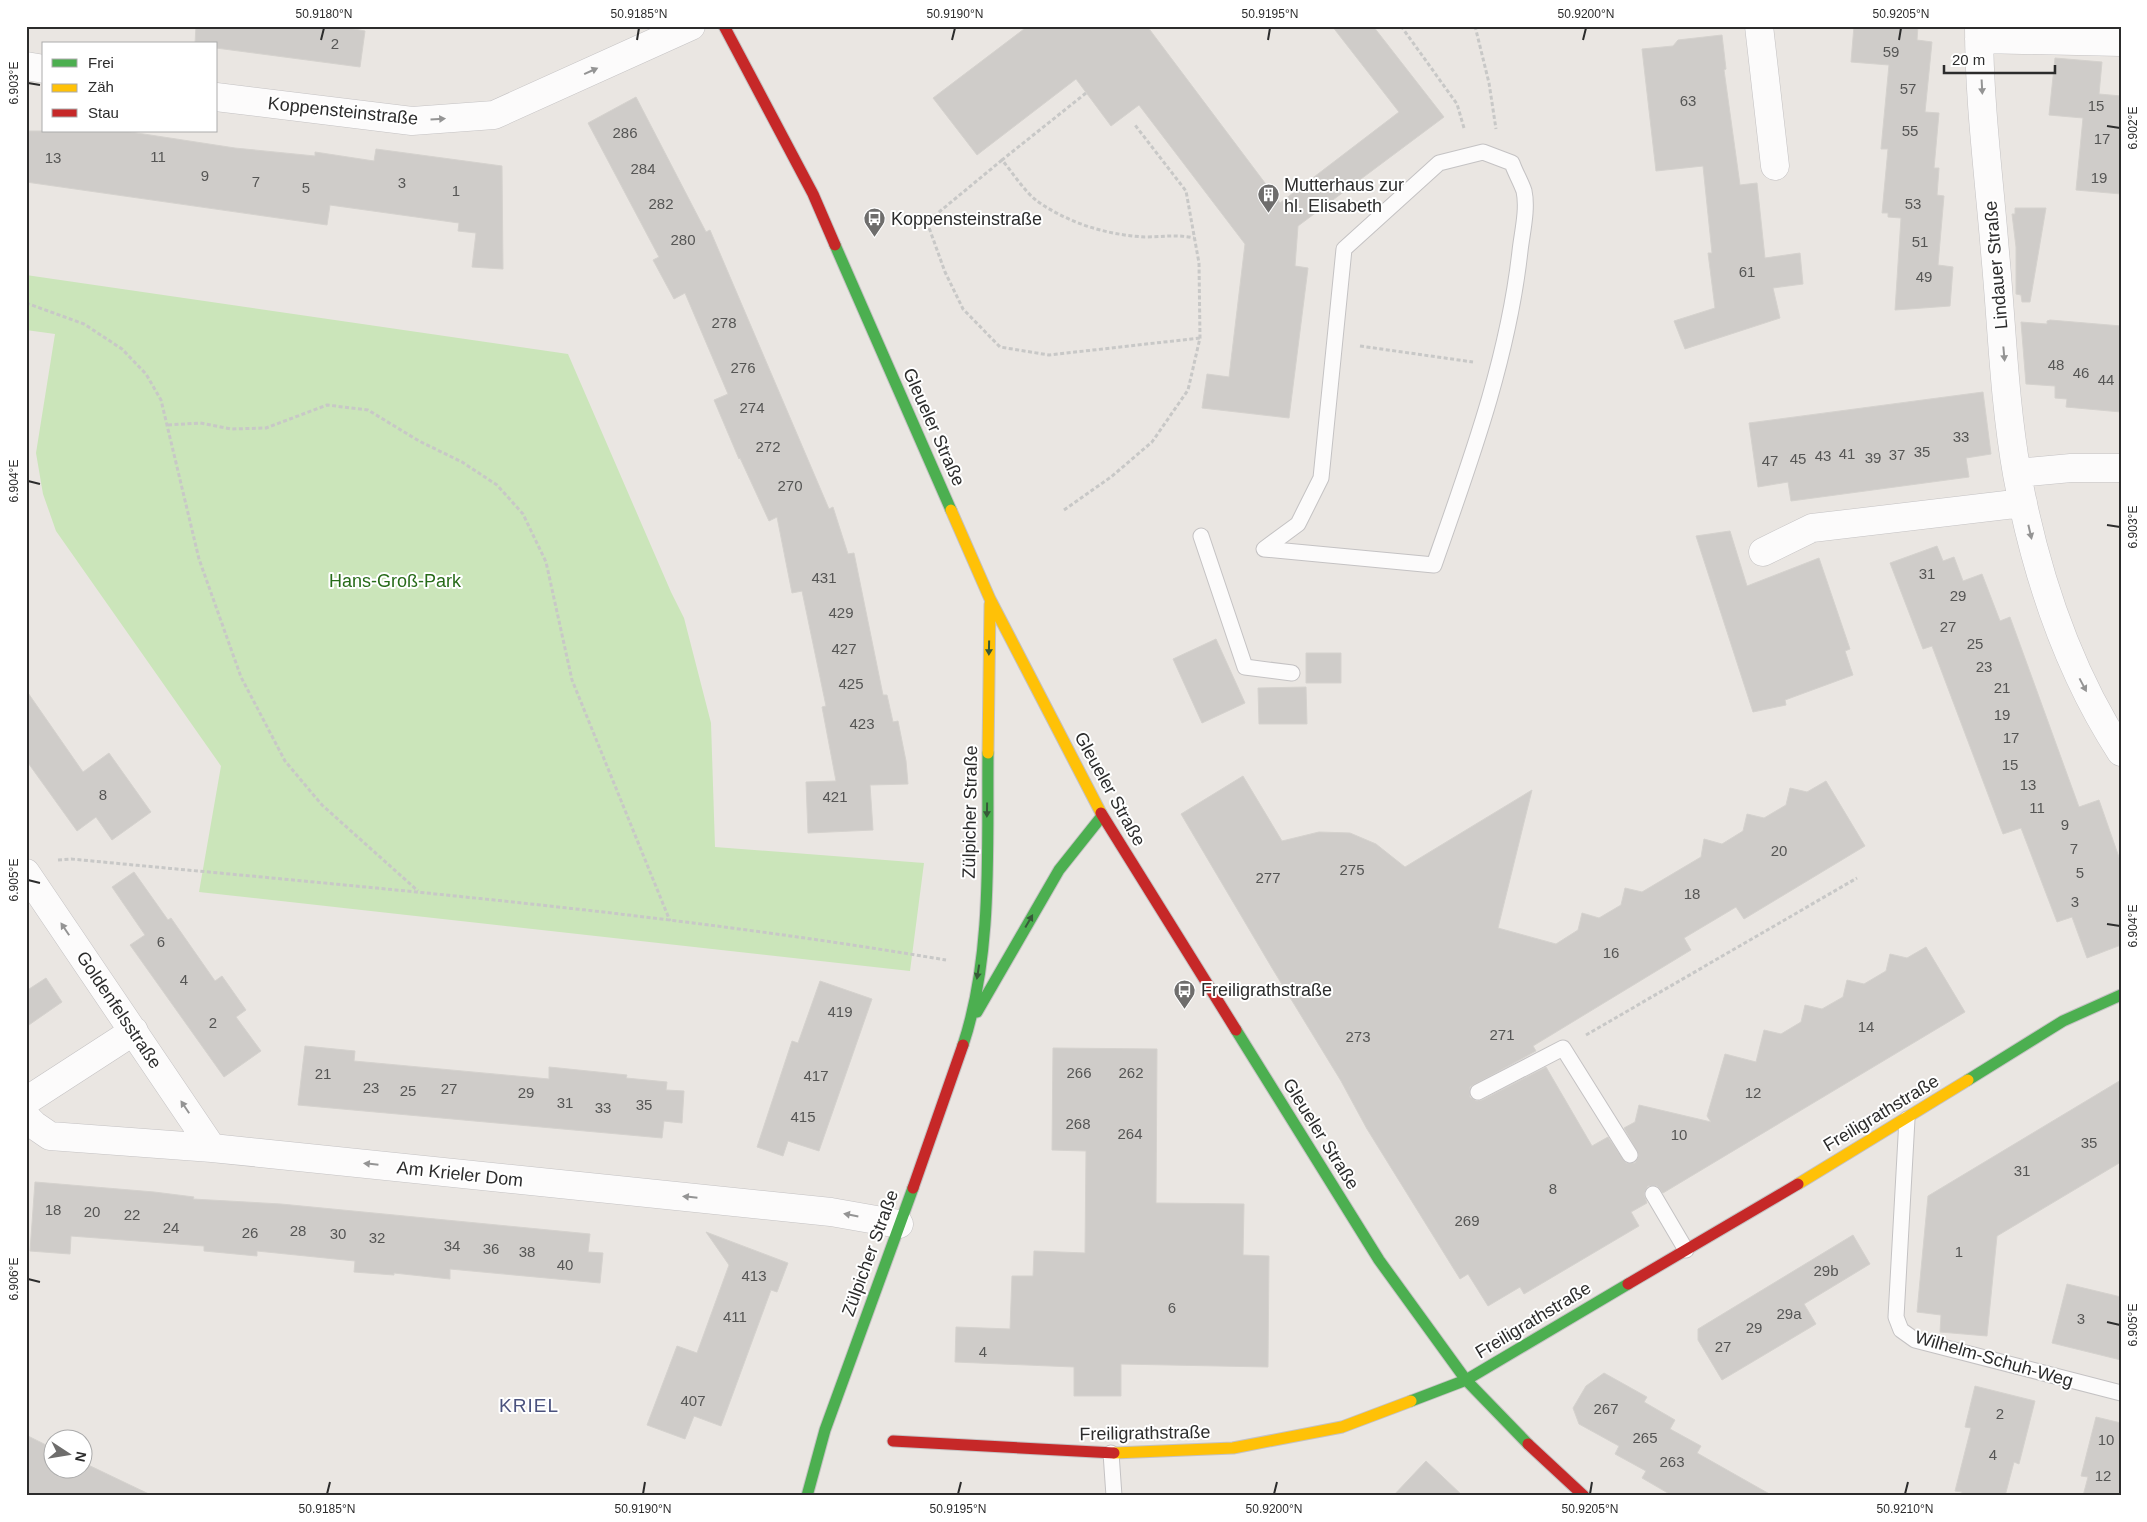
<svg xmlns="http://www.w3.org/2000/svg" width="2147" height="1522" viewBox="0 0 2147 1522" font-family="Arial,sans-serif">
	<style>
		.green { fill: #cbe5ba }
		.building { fill: #cfccc9; stroke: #d5d2ce }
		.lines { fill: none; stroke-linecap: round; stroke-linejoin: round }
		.lane-casing { stroke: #c4c2c3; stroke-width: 17 }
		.street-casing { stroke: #c4c2c3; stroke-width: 29 }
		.fast-casing { stroke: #c4c2c3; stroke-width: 13 }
		.slow-casing { stroke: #c4c2c3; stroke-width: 13 }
		.jam-casing { stroke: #c4c2c3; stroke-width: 13 }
		.path { stroke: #c8c8c7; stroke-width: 3; stroke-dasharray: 4 2.5; stroke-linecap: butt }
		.lane { stroke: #fcfbfb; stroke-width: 15 }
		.street { stroke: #fcfbfb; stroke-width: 28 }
		.fast { stroke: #4caf50; stroke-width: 11 }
		.slow { stroke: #ffc107; stroke-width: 11 }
		.jam { stroke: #c62828; stroke-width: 11 }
		.oneway { fill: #949494 }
		.oneway2 { fill: #375a39 }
		.ticks { fill: none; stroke: #2c2c2c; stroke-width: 2 }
		.labels { text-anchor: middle; stroke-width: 4; stroke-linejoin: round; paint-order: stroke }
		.number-label { font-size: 15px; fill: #565655 }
		.street-label { font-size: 18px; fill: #2c2c2c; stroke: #fff }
		.poi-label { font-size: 18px; fill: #2c2c2c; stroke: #fff; text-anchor: start }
		.park-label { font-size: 18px; fill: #276b19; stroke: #fff }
		.neighbourhood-label { font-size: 19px; letter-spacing: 1px; fill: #4b527e; stroke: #fff }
		.neatline { fill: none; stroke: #2c2c2c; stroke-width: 2 }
		.ticks-label { font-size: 12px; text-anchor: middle; fill: #2c2c2c }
	</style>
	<rect width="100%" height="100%" fill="#eae6e2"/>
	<!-- green -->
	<path class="green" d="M26,275l542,79 103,238 13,26 27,105 4,124 209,16 -14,108 -711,-79 22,-126 -165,-235 -13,-37 -7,-41 19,-119 -29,-4z"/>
	<!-- building -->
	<path class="building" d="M196,26h142l27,5 -5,36 -144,-19v-4h-21z
		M1028,26h119l133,177 119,-91 -67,-86h41l71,91 -146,109 -3,40 13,2 -19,150 -87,-10 5,-34 22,3 16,-133 -106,-139 -28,21 -35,-47 -99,76 -44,-57z
		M1854,26h64l-1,14 15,2 -7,70 14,1 -5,55h5l-2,27 7,1 -6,69 15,2 -3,39 -55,4 6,-92 -13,-1v-4h-6l6,-64h-7l8,-84 -38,-3z
		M1722,35l4,34 -2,1 16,115 17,-2 8,75 35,-5 3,31 -30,4 7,30 -95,31 -11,-28 41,-13 -7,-55h4l-9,-87 -47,5 -14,-122 31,-3 5,-6z
		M2055,58l47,4 -3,32 22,2v98l-45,-4 7,-72 -34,-3z
		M636,97l70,135 4,-2 119,279 4,-2 15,47 6,-1 29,142h4l6,27 5,-1 8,40 2,23 -38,1 3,45 -65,3 -2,-51 30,-1 -14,-74 4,-1 -24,-115 -10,2 -15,-76 -8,4 -29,-63 -1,1 -25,-59 14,-6 -43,-101 -11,6 -21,-39 6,-3 -71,-134z
		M26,131h98l111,17 80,8v-4l59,9 2,-12 126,17 1,103 -31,-2 4,-34 -18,-2 1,-8 -129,-18 -3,20 -301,-43z
		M2015,208h31l-16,94h-8l-1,-7 -5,-1v-47l-4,-33h3z
		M2050,320l71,6v86l-55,-5 1,-8 -12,-1v-12l-29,-2 -5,-62 26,2v-3z
		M1983,392l8,62 -25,4 3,19 -178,24 -3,-19 -30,5 -9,-64z
		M1730,531l17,55 72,-28 31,91 -5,2 8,24 -68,25 1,5 -33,7 -57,-176z
		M1937,546l6,15 11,-4 9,24 19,-7 18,47 10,-4 69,190 20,-7 22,63v82l-34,13 -15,-41 -15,5 -36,-94 -18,6 -71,-188 -9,3 -33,-86z
		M1216,639l29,64 -43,20 -29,-64z
		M1306,653h35v30h-35z
		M1306,687l1,37h-48l-1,-36z
		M26,690l57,82 26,-19 42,59 -39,28 -16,-23 -19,14 -51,-71z
		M1243,776l39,65 37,-9 31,1 26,11 29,23 127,-77 -34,138 58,16 22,-14 4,-17 17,5 22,-13 4,-17 17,4 59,-35 3,-18 18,5 21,-13 4,-17 17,4 22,-13 4,-17 17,4 19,-11 39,65 -121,73 -8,-12 -52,31 7,12 -158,96 3,5 -66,36v10l7,4 5,-1 64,-33 46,79 16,-9 18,26h9l4,-8 -15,-27 11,-6 4,-17 72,17 -4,-6 18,-62 31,8 8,-32 17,4 20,-12 4,-17 17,4 21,-12 4,-17 17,4 22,-13 4,-17 17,4 19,-11 39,65 -302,181 -6,-7h-9l-4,8 3,9 -16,9 8,14 -115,68 -4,-7 -32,19 -20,-32 -8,5 -93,-150 -26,-48 -69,-113 -91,-154z
		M134,872l34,48 3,-2 44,63 7,-5 24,34 -10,7 25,34 -37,26 -94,-132 15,-10 -33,-48z
		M46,978l16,24 -36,25v-36z
		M820,981l52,18 -53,152 -31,-10 -5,15 -26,-9 35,-106 6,2z
		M305,1046l50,5 -1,10 195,18v-12l78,8 -1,3 41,4 -1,8 18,1 -2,32 -18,-2 -2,17 -364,-33z
		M1053,1048l104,1 -1,154 88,1 -1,51 26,1 -1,111 -147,-3v32h-47v-29l-119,-5 1,-35 54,2 2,-53h21l1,-25 51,2 1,-102 -34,-1z
		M2121,1080v82l-124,74 -10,100 -47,-4 1,-17 -24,-3 11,-116z
		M35,1182l119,10 40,5 -1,2 88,5 309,30 -2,18 15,1 -3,30 -150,-14v10l-56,-6v2l-40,-3 1,-11 -98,-10v5l-53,-5v-5l-133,-10 -1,18 -40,-3z
		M706,1232l82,31 -11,29 -6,-2 -50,136 -27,-10 -9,23 -38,-14 30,-79 20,7 32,-88z
		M1853,1235l17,29 -66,40 12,20 -94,56 -24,-40v-11z
		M2067,1284l54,13v63l-69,-17z
		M1604,1373l43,24 -3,5 31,18 -5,9 31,17 -4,7 76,43h-100l-31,-18 4,-7 -31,-17 4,-8 -40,-22 -6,-16 13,-22z
		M1975,1386l60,15 -16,63 -5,-2 -9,34h-44l1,-4 -7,-1 16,-63 -6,-1z
		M2096,1417l25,6v73h-38l5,-19 -7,-1z
		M26,1435l26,13v22h30v-8l71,34h-127z
		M1426,1461l37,35h-70z"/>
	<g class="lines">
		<defs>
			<path id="lane" d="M1483,152l29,11c3,9 9,19 12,28 4,18 -2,42 -4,60 -12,109 -50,211 -86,314l-170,-16 34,-25 23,-46 23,-229 95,-86z
				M1201,536l44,131 47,6
				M1478,1092l85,-44 67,107
				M1907,1119l-11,198 5,13 14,10 206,53
				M1653,1194l33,56
				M1111,1453l3,43"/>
			<path id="street" d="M1759,26l16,140
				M1979,26c0,76 10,151 16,226 7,74 9,149 22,222 18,97 50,195 104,278
				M1979,39l142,3
				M26,66l18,3
				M216,97l196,24 82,-6 197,-89
				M2017,473l54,-5h50
				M1763,552l49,-24 211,-25
				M26,873l186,275
				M26,1101l108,-70
				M26,1117l8,8 16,11 162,12 619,64 68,12"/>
			<path id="fast" d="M835,245l116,265
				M977,1012l82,-142 43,-54
				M1236,1030l143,230 87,120 62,64
				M963,1045c30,-90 24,-198 25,-292
				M1968,1080l95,-59 58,-26
				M1411,1401l55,-21 162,-96
				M807,1496l18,-66 88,-242"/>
			<path id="slow" d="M951,510l39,89 111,214
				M988,753l2,-149
				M1798,1184l170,-104
				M1114,1453l119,-5 109,-21 69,-26"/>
			<path id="jam" d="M724,26l89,168 22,51
				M1101,813l135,217
				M913,1188l50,-143
				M1628,1284l170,-100
				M893,1441l221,12
				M1528,1444l56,52"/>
		</defs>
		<!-- lane casing -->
		<use href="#lane" class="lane-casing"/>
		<!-- street casing -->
		<use href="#street" class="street-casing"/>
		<!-- fast casing -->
		<use href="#fast" class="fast-casing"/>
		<!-- slow casing -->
		<use href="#slow" class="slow-casing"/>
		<!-- jam casing -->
		<use href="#jam" class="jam-casing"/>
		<!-- path -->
		<path class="path" d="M1401,26l56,78 7,24
			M1475,26l14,57 7,46
			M1086,93l-84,67c11,13 22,31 35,41 31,22 70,34 108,36 17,0 32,-3 49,1
			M1002,160l-75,62 18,50 18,37 37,38 49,8 151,-17
			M26,303l58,21 38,25 24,25 15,26 38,159 42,118 44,84 37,44 96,86
			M1360,346l113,16
			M168,425l32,-2 31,6 35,-1 61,-23 41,5 51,31 43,21 35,23 26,29 23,48 26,118 98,241
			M1064,510l47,-33 41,-35 36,-52 12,-52 -1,-75 -13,-72 -51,-66
			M58,860l13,-1c292,28 585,52 875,101
			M1586,1035l271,-157"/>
		<!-- lane -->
		<use href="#lane" class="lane"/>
		<!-- street -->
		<use href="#street" class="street"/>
		<!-- fast -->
		<use href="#fast" class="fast"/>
		<!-- slow -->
		<use href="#slow" class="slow"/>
		<!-- jam -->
		<use href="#jam" class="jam"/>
	</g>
	<!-- one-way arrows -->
	<defs><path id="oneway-solid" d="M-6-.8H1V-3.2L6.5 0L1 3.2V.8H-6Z" transform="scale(1.25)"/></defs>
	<g class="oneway">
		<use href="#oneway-solid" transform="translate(591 71) rotate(-24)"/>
		<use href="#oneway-solid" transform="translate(1982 87) rotate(87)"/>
		<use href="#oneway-solid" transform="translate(438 119) rotate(-4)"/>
		<use href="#oneway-solid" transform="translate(2004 354) rotate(85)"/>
		<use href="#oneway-solid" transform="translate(2030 532) rotate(77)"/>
		<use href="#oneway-solid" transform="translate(2083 685) rotate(62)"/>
		<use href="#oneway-solid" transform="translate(65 929) rotate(-124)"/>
		<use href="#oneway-solid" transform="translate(185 1107) rotate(-124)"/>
		<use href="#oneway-solid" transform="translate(371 1164) rotate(-174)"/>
		<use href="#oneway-solid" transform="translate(690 1197) rotate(-174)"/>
		<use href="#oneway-solid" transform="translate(851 1215) rotate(-169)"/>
	</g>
	<g class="oneway2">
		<use href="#oneway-solid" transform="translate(989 648) rotate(91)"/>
		<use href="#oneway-solid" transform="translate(987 810) rotate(91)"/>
		<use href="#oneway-solid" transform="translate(1029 921) rotate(-60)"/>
		<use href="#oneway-solid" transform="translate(978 972) rotate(99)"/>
	</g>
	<!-- ticks -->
	<path class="ticks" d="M321,40l3,-12M637,40l2,-12M952,40l3,-12M1268,40l2,-12M1583,40l3,-12M1899,40l2,-12M28,83l12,2M2107,126l13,2M28,481l12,3M2107,525l13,2M28,880l12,3M2107,924l13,2M28,1279l12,3M2107,1322l13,3M327,1494l3,-12M643,1494l2,-12M958,1494l3,-12M1274,1494l3,-12M1590,1494l2,-12M1905,1494l3,-12"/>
	<!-- icons -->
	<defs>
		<symbol id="building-pin" viewBox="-11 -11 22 30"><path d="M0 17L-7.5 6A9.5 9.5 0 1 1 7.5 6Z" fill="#6e6d6c" stroke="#fff"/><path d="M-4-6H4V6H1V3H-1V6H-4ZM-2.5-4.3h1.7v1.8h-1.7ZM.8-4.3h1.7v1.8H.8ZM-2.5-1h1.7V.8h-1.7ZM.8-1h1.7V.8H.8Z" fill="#fff"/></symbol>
		<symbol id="bus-pin" viewBox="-11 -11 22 30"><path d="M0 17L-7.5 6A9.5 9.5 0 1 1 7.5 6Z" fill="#6e6d6c" stroke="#fff"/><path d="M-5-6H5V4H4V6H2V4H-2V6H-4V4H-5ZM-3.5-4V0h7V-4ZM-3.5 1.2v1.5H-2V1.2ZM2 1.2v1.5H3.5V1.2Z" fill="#fff"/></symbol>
	</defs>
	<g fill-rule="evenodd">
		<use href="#building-pin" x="1256" y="182" width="25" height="34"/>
		<use href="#bus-pin" x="862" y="206" width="25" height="34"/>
		<use href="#bus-pin" x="1172" y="978" width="25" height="34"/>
	</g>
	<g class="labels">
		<!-- number labels -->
		<g class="number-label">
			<text x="335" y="49">2</text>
			<text x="1891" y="57">59</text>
			<text x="1908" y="94">57</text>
			<text x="1688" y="106">63</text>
			<text x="2096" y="111">15</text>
			<text x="1910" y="136">55</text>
			<text x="625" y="138">286</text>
			<text x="2102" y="144">17</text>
			<text x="158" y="162">11</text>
			<text x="53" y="163">13</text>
			<text x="643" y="174">284</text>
			<text x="205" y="181">9</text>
			<text x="2099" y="183">19</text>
			<text x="256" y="187">7</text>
			<text x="402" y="188">3</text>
			<text x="306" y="193">5</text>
			<text x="456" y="196">1</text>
			<text x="661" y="209">282</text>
			<text x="1913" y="209">53</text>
			<text x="683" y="245">280</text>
			<text x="1920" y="247">51</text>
			<text x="1747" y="277">61</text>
			<text x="1924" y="282">49</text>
			<text x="724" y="328">278</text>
			<text x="2056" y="370">48</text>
			<text x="743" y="373">276</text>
			<text x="2081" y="378">46</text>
			<text x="2106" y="385">44</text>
			<text x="752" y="413">274</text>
			<text x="1961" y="442">33</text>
			<text x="768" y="452">272</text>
			<text x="1922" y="457">35</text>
			<text x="1847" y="459">41</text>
			<text x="1897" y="460">37</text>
			<text x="1823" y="461">43</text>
			<text x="1873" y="463">39</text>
			<text x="1798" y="464">45</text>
			<text x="1770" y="466">47</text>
			<text x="790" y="491">270</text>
			<text x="1927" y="579">31</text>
			<text x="824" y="583">431</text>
			<text x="1958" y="601">29</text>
			<text x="841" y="618">429</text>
			<text x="1948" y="632">27</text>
			<text x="1975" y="649">25</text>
			<text x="844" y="654">427</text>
			<text x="1984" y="672">23</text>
			<text x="851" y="689">425</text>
			<text x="2002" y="693">21</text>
			<text x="2002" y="720">19</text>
			<text x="862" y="729">423</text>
			<text x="2011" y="743">17</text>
			<text x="2010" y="770">15</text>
			<text x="2028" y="790">13</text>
			<text x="103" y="800">8</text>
			<text x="835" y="802">421</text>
			<text x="2037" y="813">11</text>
			<text x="2065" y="830">9</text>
			<text x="2074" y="854">7</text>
			<text x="1779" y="856">20</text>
			<text x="1352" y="875">275</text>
			<text x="2080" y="878">5</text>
			<text x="1268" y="883">277</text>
			<text x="1692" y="899">18</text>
			<text x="2075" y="907">3</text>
			<text x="161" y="947">6</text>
			<text x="1611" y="958">16</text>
			<text x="184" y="985">4</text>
			<text x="840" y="1017">419</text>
			<text x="213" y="1028">2</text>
			<text x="1866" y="1032">14</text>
			<text x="1502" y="1040">271</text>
			<text x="1358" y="1042">273</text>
			<text x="1079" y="1078">266</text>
			<text x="1131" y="1078">262</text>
			<text x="323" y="1079">21</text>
			<text x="816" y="1081">417</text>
			<text x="371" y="1093">23</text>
			<text x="449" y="1094">27</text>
			<text x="408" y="1096">25</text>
			<text x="526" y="1098">29</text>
			<text x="1753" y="1098">12</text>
			<text x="565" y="1108">31</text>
			<text x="644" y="1110">35</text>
			<text x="603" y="1113">33</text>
			<text x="803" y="1122">415</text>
			<text x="1078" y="1129">268</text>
			<text x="1130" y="1139">264</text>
			<text x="1679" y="1140">10</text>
			<text x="2089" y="1148">35</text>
			<text x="2022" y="1176">31</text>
			<text x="1553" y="1194">8</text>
			<text x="53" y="1215">18</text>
			<text x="92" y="1217">20</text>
			<text x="132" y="1220">22</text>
			<text x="1467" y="1226">269</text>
			<text x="171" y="1233">24</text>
			<text x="298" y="1236">28</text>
			<text x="250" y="1238">26</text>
			<text x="338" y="1239">30</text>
			<text x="377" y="1243">32</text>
			<text x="452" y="1251">34</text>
			<text x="491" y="1254">36</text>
			<text x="527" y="1257">38</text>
			<text x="1959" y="1257">1</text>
			<text x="565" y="1270">40</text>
			<text x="1826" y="1276">29b</text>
			<text x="754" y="1281">413</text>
			<text x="1172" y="1313">6</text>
			<text x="1789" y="1319">29a</text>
			<text x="735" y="1322">411</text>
			<text x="2081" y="1324">3</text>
			<text x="1754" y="1333">29</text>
			<text x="1723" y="1352">27</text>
			<text x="983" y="1357">4</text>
			<text x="693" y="1406">407</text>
			<text x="1606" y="1414">267</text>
			<text x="2000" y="1419">2</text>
			<text x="1645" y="1443">265</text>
			<text x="2106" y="1445">10</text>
			<text x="1993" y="1460">4</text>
			<text x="1672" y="1467">263</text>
			<text x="2103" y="1481">12</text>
		</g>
		<!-- street labels -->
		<g class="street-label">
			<text transform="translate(343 111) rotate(6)" y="6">Koppensteinstraße</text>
			<text transform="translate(1996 265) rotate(-95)" y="6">Lindauer Straße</text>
			<text transform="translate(934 427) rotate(66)" y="6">Gleueler Straße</text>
			<text transform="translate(1110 789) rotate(61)" y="6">Gleueler Straße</text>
			<text transform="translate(970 812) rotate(-89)" y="6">Zülpicher Straße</text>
			<text transform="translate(119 1010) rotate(56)" y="6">Goldenfelsstraße</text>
			<text transform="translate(1881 1113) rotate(-31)" y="6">Freiligrathstraße</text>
			<text transform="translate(1321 1134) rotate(58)" y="6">Gleueler Straße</text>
			<text transform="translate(460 1174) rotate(6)" y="6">Am Krieler Dom</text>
			<text transform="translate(870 1253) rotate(-70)" y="6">Zülpicher Straße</text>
			<text transform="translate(1533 1320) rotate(-31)" y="6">Freiligrathstraße</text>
			<text transform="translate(1994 1359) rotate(16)" y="6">Wilhelm-Schuh-Weg</text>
			<text transform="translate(1145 1433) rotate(-1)" y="6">Freiligrathstraße</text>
		</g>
		<!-- poi labels -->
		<g class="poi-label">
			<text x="1284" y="191">Mutterhaus zur<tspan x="1284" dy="21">hl. Elisabeth</tspan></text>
			<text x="891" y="225">Koppensteinstraße</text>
			<text x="1201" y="996">Freiligrathstraße</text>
		</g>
		<!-- park labels -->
		<g class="park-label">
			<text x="395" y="587">Hans-Groß-Park</text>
		</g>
		<!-- neighbourhood labels -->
		<g class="neighbourhood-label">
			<text x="529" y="1412">KRIEL</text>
		</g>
	</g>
	<!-- border -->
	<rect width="2147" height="1522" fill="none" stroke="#ffffff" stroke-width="55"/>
	<!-- legend -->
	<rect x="42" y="42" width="175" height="90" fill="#ffffff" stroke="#ababab"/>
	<rect x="52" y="59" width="25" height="8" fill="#4caf50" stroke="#ababab"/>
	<text x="88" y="68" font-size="15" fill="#2c2c2c">Frei</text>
	<rect x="52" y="84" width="25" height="8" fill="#ffc107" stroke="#ababab"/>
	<text x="88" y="92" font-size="15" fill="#2c2c2c">Zäh</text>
	<rect x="52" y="109" width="25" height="8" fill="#c62828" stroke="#ababab"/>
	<text x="88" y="118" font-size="15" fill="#2c2c2c">Stau</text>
	<!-- north arrow -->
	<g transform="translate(68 1454) rotate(102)"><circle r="24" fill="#ffffff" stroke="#ababab"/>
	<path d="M0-4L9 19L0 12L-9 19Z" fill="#6e6d6c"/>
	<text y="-8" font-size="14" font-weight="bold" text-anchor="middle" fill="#2c2c2c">N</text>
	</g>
	<!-- scale -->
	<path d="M1944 65v8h111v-8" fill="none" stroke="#2c2c2c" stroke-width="2.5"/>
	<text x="1952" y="65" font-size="15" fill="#2c2c2c" stroke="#ffffff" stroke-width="4" paint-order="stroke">20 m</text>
	<rect x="28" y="28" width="2092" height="1466" class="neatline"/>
	<g class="ticks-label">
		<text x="324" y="18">50.9180°N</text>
		<text x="639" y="18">50.9185°N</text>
		<text x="955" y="18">50.9190°N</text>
		<text x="1270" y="18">50.9195°N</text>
		<text x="1586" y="18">50.9200°N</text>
		<text x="1901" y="18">50.9205°N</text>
		<text transform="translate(14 83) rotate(-90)" y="4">6.903°E</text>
		<text transform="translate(2133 128) rotate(-90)" y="4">6.902°E</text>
		<text transform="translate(14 481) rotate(-90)" y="4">6.904°E</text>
		<text transform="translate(2133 527) rotate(-90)" y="4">6.903°E</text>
		<text transform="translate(14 880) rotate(-90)" y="4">6.905°E</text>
		<text transform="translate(2133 926) rotate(-90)" y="4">6.904°E</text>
		<text transform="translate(14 1279) rotate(-90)" y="4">6.906°E</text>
		<text transform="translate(2133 1325) rotate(-90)" y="4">6.905°E</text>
		<text x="327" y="1513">50.9185°N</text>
		<text x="643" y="1513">50.9190°N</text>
		<text x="958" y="1513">50.9195°N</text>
		<text x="1274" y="1513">50.9200°N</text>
		<text x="1590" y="1513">50.9205°N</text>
		<text x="1905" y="1513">50.9210°N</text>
	</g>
</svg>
